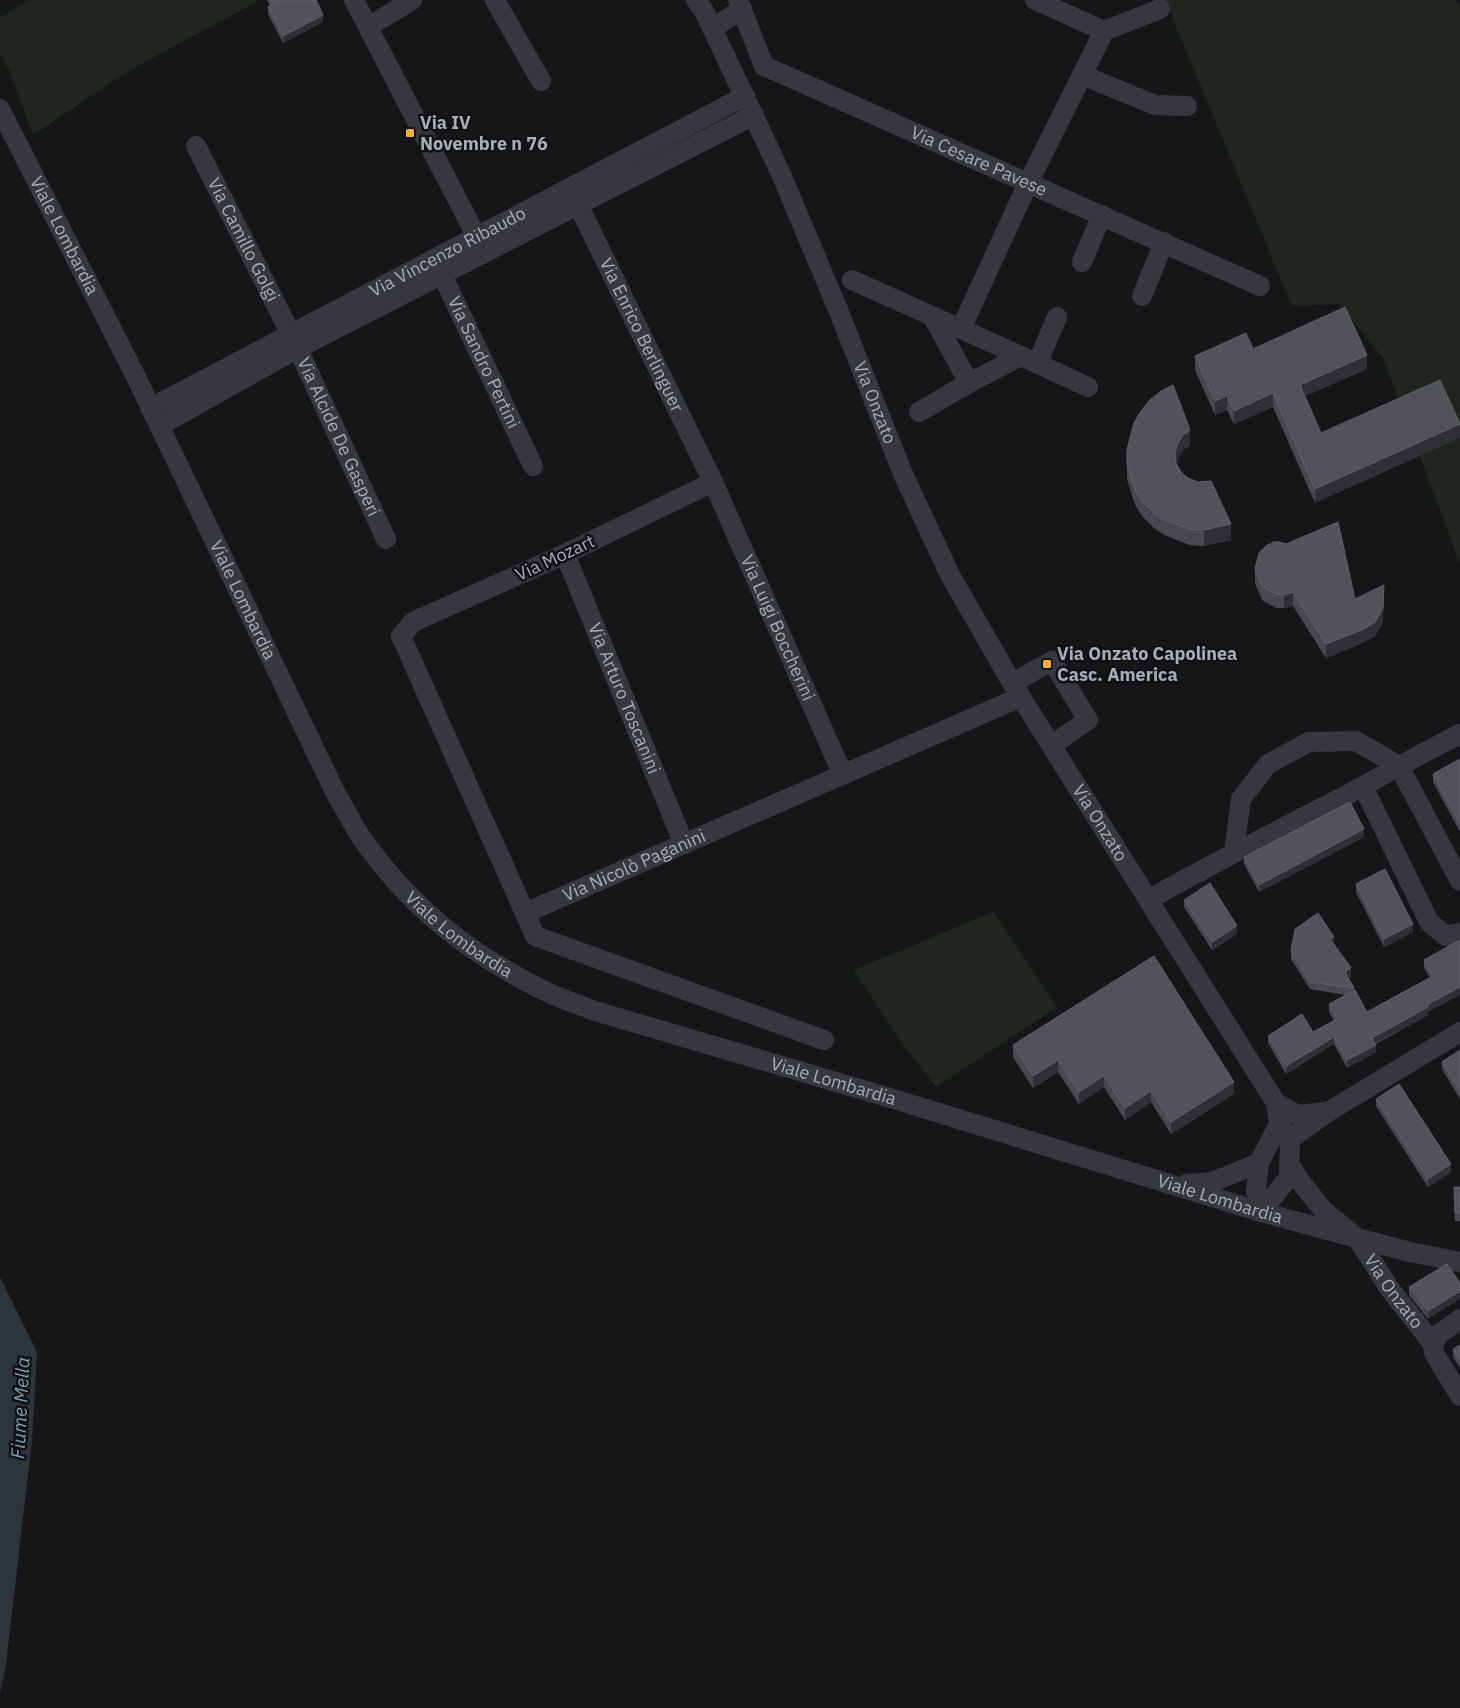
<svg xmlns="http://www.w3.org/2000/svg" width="1460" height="1708" viewBox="0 0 1460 1708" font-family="'IBM Plex Sans',sans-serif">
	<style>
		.green { fill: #1e261f }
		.water { fill: #2c353c }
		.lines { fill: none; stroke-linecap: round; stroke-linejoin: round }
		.minor { stroke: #37383d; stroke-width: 20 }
		.wall { fill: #47494d }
		.shaded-wall { fill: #2f3033 }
		.building { fill: #525359; stroke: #5f6168 }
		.poi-dot { fill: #f2b134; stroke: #111113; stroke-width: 2 }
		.labels { text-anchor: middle; stroke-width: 5; stroke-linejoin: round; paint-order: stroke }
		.poi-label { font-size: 18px; font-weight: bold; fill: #a8adb8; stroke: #111113; text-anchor: start }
		.street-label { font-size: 18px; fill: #a8adb8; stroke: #111113 }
		.water-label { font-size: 19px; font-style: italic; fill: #7f9bb3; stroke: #111113 }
	</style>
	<rect width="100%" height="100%" fill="#161618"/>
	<!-- green -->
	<path class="green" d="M30,0h226l1,2 -79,42 -59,33 -86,58 -24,-65 -9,-16v-37z
		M1165,0h292l3,8v556l-77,-206 -44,-54 -47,2z
		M993,912l64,95 -121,80 -35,-45 -47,-72z"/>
	<!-- water -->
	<path class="water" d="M0,1277l37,75 -5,88 -26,225 -6,28z"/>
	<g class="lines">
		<!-- minor -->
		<g class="minor">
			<path d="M354,0l128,247"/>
			<path d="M495,0l46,81"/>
			<path id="s1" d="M696,0l8,11 77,163 58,138 64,162 47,101 62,108 264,420 3,21 11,15 -1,38 -28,35"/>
			<path id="s2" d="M738,0l26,66 496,220"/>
			<path d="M368,27l44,-27"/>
			<path d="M713,28l29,-19"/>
			<path d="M1104,31l56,-22"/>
			<path d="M1082,75l73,30 32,1"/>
			<path id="s3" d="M0,109l137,270 199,415c8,13 15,27 23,40 50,73 111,121 190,159 15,7 31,12 46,18l292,86 374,115 96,26 53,14 50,10"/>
			<path id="s4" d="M196,146l95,188 95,205"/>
			<path id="s5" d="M572,192l141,290 130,293"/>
			<path id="s6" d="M436,262l97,204"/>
			<path d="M1082,262l20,-47"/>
			<path d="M852,280l169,76 -52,27 -36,-66"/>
			<path d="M1142,296l22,-54"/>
			<path d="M961,329l67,-146 76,-152 -69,-31"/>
			<path d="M1021,356l67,31"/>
			<path d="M1037,364l20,-47"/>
			<path id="s7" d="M150,408l595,-312"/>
			<path d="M919,412l50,-29"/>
			<path d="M159,426l139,-78 456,-233"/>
			<path id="s8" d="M713,482l-148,72 -152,68 -12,14 124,277 496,-216"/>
			<path id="s9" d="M565,554l119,290"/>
			<path d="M1012,683l40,-22 36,59 -36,25"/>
			<path d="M1363,786l66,136 17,14 14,-3"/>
			<path d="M1234,852l7,-53 27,-35 41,-22 47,-1 43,25 61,115"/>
			<path d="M1148,900c64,-37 129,-69 195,-103 39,-21 77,-43 117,-63"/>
			<path d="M525,913l10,23 289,104"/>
			<path d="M1276,1103l22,12 28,-3"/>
			<path d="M1290,1139l38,-27 132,-80"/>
			<path id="s10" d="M1289,1164l14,21 21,26 33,27 33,51 43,55 1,9 26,43"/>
			<path d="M1186,1184l26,-2 47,-19"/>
			<path d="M1261,1212l-5,-21 3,-28 20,-39"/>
			<path d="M1433,1344l6,-10 21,-15"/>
		</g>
	</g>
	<!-- wall -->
	<path class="wall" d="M267,0h49l7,22 -40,21 -15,-29v-7l2,-1z
		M1253,349l114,20 -62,27 16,37 -6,70 -42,-96 -39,17 -7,-14 -12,5 -20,-45v-14z
		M1190,445l-7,5 -5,9 -2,4 5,9 50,68 -27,6 -14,-1 -26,-10 -11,-8 -10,-10 -8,-12 -8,-26v-29z
		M1255,569l100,30 28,23 -8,14 -13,7 -36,15 -33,-52 -9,2h-8l-14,-8 -7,-17z
		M1460,759v73l-27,-50v-8z
		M1364,837l-105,55 -15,-28v-7z
		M1356,884l57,48 -29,15 -28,-55z
		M1184,900l53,34 -25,16 -28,-43z
		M1460,940l-32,72v3l-52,29v8l-29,16 -13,-24 -48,30 -18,-31v-7l45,-4 21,-11 -5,-9v-8l16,-9 -35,-6 -19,-30v-8l43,-7 17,32 -3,2 6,10v2l13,22 63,-34 -6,-10v-8z
		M1013,1045l221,49 -63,40 -20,-32 -26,18 -21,-33 -25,17 -21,-32 -25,16 -20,-31z
		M1460,1050v49l-18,-30v-7z
		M1376,1099l75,73 -23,15 -52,-81z
		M1454,1187h6v34h-5z
		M1447,1264l-19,55 -19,-24v-8z
		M1460,1345v23l-7,-11v-8z"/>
	<!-- shaded-wall -->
	<path class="shaded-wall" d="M323,15v7l-40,21v-7z
		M1367,355v14l-67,29v-13z
		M1273,393v14l-39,17v-13z
		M1227,396v14l-12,5v-14z
		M1460,424v14l-145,65v-14z
		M1190,430v15l-7,5 -5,9 -3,9v-15l3,-10 5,-8z
		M1231,524v16l-27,6v-16z
		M1384,585l-1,37 -8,14 -13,7 -36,15v-14z
		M1293,592v14l-9,2v-13z
		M1364,829v8l-105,55v-7z
		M1413,924v8l-29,15v-8z
		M1237,926v8l-25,16v-8z
		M1334,937v7l-4,-5z
		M1351,968v8l-6,4v-8z
		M1460,987v8l-32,17v3l-56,30v-7l55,-33z
		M1334,1037v7l-48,30v-8z
		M1376,1045v7l-29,16v-8z
		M1058,1060v12l-25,16v-12z
		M1104,1076v11l-25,17v-12z
		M1234,1082v12l-63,40v-12z
		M1151,1091v11l-26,18v-12z
		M1451,1164v8l-23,15v-8z
		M1460,1291v8l-32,20v-8z"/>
	<!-- building -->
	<path class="building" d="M271,0h45l7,15 -40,21 -15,-29 5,-3z
		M1345,307l22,48 -67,30 21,48 119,-53 20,44 -145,65 -42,-96 -39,18 -7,-15 -12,5 -20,-45 51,-23 7,16z
		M1173,385l17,45 -7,5 -5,8 -3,10 1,10 5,9 7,6 10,4 13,-1 20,43 -27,6 -14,-1 -26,-9 -11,-8 -10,-10 -8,-12 -8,-26v-14l7,-27 7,-12 9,-11 11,-9z
		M1338,522l17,77 29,-14 -1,23 -8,14 -13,8 -36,14 -33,-52 -9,3 -8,-1 -14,-8 -7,-17 4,-16 7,-7 8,-4h6l6,2z
		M1460,759v65l-27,-50z
		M1350,802l14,27 -105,56 -15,-28z
		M1385,869l28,55 -29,15 -28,-55z
		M1210,883l27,43 -25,16 -28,-42z
		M1318,913l16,24 -4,2 21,29 -6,4 9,16 -44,-6 -19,-31 4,-22z
		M1460,940v47l-33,18 1,2 -56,31 4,7 -29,15 -13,-23 -48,29 -18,-30 34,-22 11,18 24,-13 -8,-15 26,-14 12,22 66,-36 -9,-16z
		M1154,956l80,126 -63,40 -20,-31 -26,17 -21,-32 -25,16 -21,-32 -25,16 -20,-31z
		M1460,1050v41l-18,-29z
		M1399,1084l52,80 -23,15 -52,-80z
		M1454,1187h6v26h-5z
		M1447,1264l13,19v8l-32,20 -19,-24z
		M1460,1345v15l-7,-11z"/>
	<!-- markers -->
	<g class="poi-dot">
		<rect x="405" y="128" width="10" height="10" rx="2.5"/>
		<rect x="1042" y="659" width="10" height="10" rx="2.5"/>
	</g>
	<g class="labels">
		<!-- poi labels -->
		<g class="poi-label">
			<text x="420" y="129">Via IV<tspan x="420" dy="21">Novembre n 76</tspan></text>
			<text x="1057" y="660">Via Onzato Capolinea<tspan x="1057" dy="21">Casc. America</tspan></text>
		</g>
		<!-- street labels -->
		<g class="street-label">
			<text dy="6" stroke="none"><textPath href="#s2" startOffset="306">Via Cesare Pavese</textPath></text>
			<text dy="6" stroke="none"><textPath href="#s3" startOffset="142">Viale Lombardia</textPath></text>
			<text dy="6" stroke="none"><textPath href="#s4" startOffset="105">Via Camillo Golgi</textPath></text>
			<text dy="6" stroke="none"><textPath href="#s7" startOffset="336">Via Vincenzo Ribaudo</textPath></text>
			<text dy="6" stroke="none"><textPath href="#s5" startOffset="159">Via Enrico Berlinguer</textPath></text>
			<text dy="6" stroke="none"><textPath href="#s6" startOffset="111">Via Sandro Pertini</textPath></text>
			<text dy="6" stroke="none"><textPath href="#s1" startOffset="441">Via Onzato</textPath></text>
			<text dy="6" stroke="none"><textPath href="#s4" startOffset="324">Via Alcide De Gasperi</textPath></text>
			<text transform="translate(555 558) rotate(-25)" y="6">Via Mozart</text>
			<text dy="6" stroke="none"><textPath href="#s3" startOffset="548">Viale Lombardia</textPath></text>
			<text dy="6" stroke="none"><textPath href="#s5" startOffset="482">Via Luigi Boccherini</textPath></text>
			<text dy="6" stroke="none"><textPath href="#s9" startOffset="156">Via Arturo Toscanini</textPath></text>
			<text dy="6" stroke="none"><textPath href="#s1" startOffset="919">Via Onzato</textPath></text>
			<text dy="6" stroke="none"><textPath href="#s8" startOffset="772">Via Nicolò Paganini</textPath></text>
			<text dy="6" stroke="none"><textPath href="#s3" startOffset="952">Viale Lombardia</textPath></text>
			<text dy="6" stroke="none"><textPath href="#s3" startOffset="1358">Viale Lombardia</textPath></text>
			<text dy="6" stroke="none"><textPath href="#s3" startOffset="1762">Viale Lombardia</textPath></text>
			<text dy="6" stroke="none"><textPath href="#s10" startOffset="166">Via Onzato</textPath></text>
		</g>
		<!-- water labels -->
		<g class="water-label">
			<text transform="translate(20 1408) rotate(-87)" y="7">Fiume Mella</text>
		</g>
	</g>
</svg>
